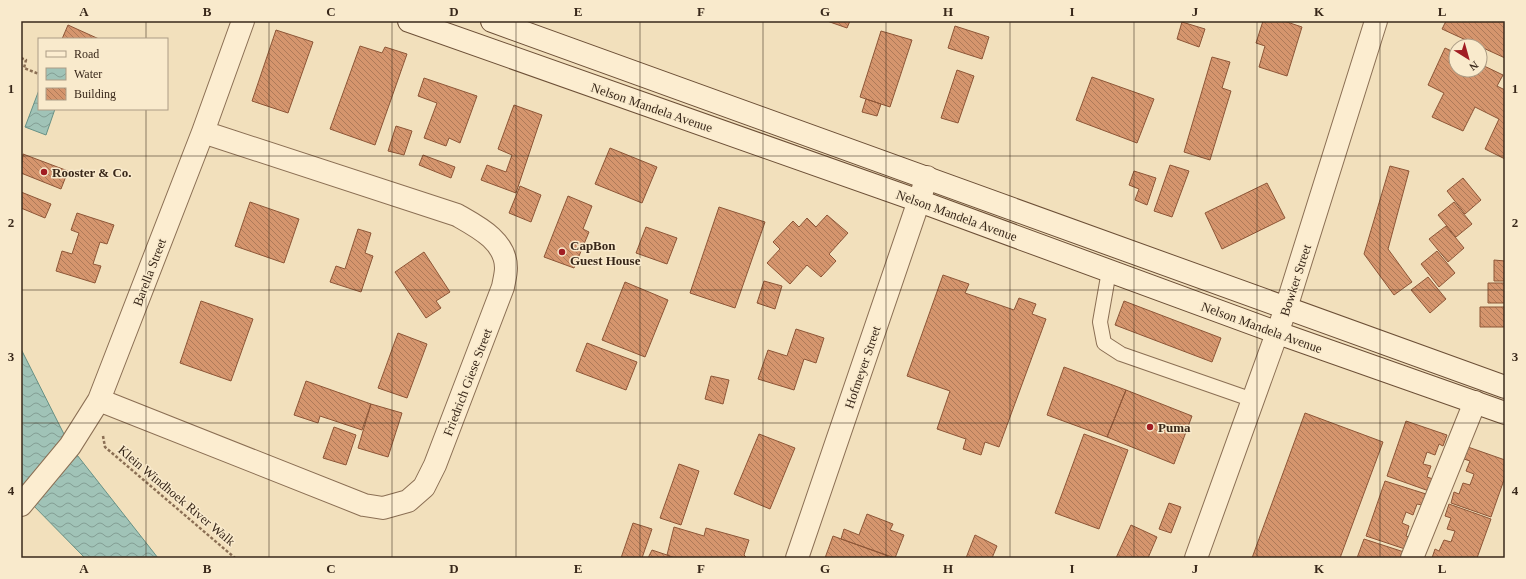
<svg xmlns="http://www.w3.org/2000/svg" width="1526" height="579" viewBox="0 0 1526 579" font-family="'Times New Roman',serif">
	<style>
		.water { fill: url(#water-waves); stroke: #679185 }
		.building { fill: url(#building-back-hatch); stroke: #8d5637 }
		.lines { fill: none; stroke-linecap: round; stroke-linejoin: round }
		.lane-casing { stroke: #8b6f54; stroke-width: 16 }
		.street-casing { stroke: #8b6f54; stroke-width: 24 }
		.secondary-casing { stroke: #6d5037; stroke-width: 24 }
		.path { stroke: #8b6f54; stroke-width: 2.5; stroke-dasharray: 3 2; stroke-linecap: butt }
		.lane { stroke: #fcedd0; stroke-width: 14 }
		.street { stroke: #fcedd0; stroke-width: 22 }
		.secondary { stroke: #fcedd0; stroke-width: 22 }
		.grid { fill: none; stroke: #39281a; stroke-width: 1; stroke-opacity: 0.55 }
		.poi-dot { fill: #a11d23; stroke: #f9eacc; stroke-width: 1.5 }
		.labels { text-anchor: middle; stroke-width: 3; stroke-linejoin: round; paint-order: stroke }
		.street-label { font-size: 13px; fill: #39281a; stroke: #f9eacc }
		.poi-label { font-size: 13px; font-weight: bold; fill: #39281a; stroke: #f9eacc; text-anchor: start }
		.neatline { fill: none; stroke: #39281a; stroke-width: 1.5 }
		.grid-label { font-size: 13px; text-anchor: middle; font-weight: bold; fill: #39281a }
	</style>
	<defs>
		<pattern id="water-waves" width="16" height="10" patternUnits="userSpaceOnUse"><rect width="16" height="10" fill="#a0c3b7"/><path d="M0 5q4-4 8 0t8 0" fill="none" stroke="#839e94"/></pattern>
		<pattern id="building-back-hatch" width="6" height="6" patternUnits="userSpaceOnUse"><rect width="6" height="6" fill="#d5956d"/><path d="M-1 5l2 2M0 0l6 6M5-1l2 2" fill="none" stroke="#ae7a59"/></pattern>
	</defs>
	<rect width="100%" height="100%" fill="#f2e0bc"/>
	<!-- water -->
	<path class="water" d="M39,90v19h16l-9,26 -21,-8z
		M21,349l49,97 88,112h-73l-58,-59 -6,-10z"/>
	<!-- building -->
	<path class="building" d="M827,21h23l-3,7z
		M1263,21h21l18,6 -15,49 -28,-9 6,-21 -9,-3z
		M1446,21h59v37l-63,-29z
		M1182,22l23,7 -6,18 -22,-8z
		M68,25l31,14h-37z
		M955,26l34,11 -7,22 -34,-11z
		M276,30l37,12 -25,71 -36,-12z
		M881,31l31,9 -22,67 -30,-10z
		M360,46l22,7 3,-6 22,7 -32,91 -45,-16z
		M1445,48l11,5v17h24v-6l23,11 -6,11 8,4v69l-20,-10 14,-30 -24,-12 -12,24 -31,-14 12,-24 -16,-8z
		M1212,57l18,5 -8,26 9,3 -21,69 -26,-8z
		M957,70l17,6 -16,47 -17,-5z
		M1092,77l62,22 -17,44 -61,-23z
		M424,78l53,18 -17,47 -11,-5 -3,8 -22,-8 13,-35 -19,-7z
		M866,99l15,5 -4,12 -15,-4z
		M514,105l28,10 -26,78 -35,-13 6,-15 19,7 6,-17 -14,-6z
		M396,126l16,5 -8,24 -16,-4z
		M610,148l47,19 -15,36 -47,-19z
		M23,154l45,17 -7,18 -40,-16z
		M423,155l32,12 -4,11 -32,-13z
		M1170,165l19,6 -17,46 -18,-6z
		M1390,166l19,5 -21,78 24,33 -18,13 -30,-41z
		M1134,171l22,7 -9,27 -12,-5 4,-11 -10,-4z
		M1463,178l18,22 -16,14 -18,-23z
		M1267,183l18,35 -63,31 -17,-36z
		M520,186l21,9 -10,27 -22,-9z
		M21,192l30,12 -6,14 -24,-10z
		M568,196l24,10 -9,23 6,3 -15,36 -30,-11z
		M250,202l49,17 -15,44 -49,-17z
		M1454,202l18,22 -16,13 -18,-22z
		M719,207l46,15 -30,86 -45,-15z
		M77,213l37,12 -7,19 -7,-2 -7,22 8,2 -6,17 -39,-12 6,-20 10,3 7,-21 -8,-3z
		M827,215l21,18 -19,21 7,7 -15,16 -14,-12 -17,19 -23,-21 13,-14 -7,-7 20,-21 6,6 8,-9 9,9z
		M1446,226l18,22 -16,14 -19,-23z
		M646,227l31,11 -10,26 -31,-11z
		M358,229l13,4 -6,20 8,3 -12,36 -31,-10 6,-16 9,3z
		M1437,251l18,22 -16,14 -18,-23z
		M424,252l26,40 -14,9 5,7 -15,10 -31,-46z
		M1494,260l11,1v20h-11z
		M943,275l26,9 -4,9 49,17 5,-12 17,6 -4,10 14,5 -47,128 -14,-5 -4,13 -18,-6 3,-10 -29,-10 13,-38 -43,-15z
		M1428,277l18,22 -16,14 -19,-23z
		M764,281l18,5 -7,23 -18,-6z
		M625,282l43,18 -23,57 -43,-17z
		M1488,283h17v20h-17z
		M201,301l52,18 -22,62 -51,-18z
		M1124,301l97,37 -9,24 -97,-37z
		M1480,307h25v20h-25z
		M796,329l28,9 -8,25 -12,-4 -10,31 -36,-11 10,-29 19,6z
		M398,333l29,11 -20,54 -29,-10z
		M587,343l50,19 -11,28 -50,-19z
		M1064,367l62,23 -19,47 -60,-22z
		M711,376l18,4 -6,24 -18,-5z
		M306,381l65,23 -9,26 -42,-14 -2,7 -24,-8z
		M1126,390l66,26 -18,48 -67,-27z
		M371,404l31,9 -14,44 -30,-9z
		M1305,413l78,29 -43,116h-88z
		M1406,421l41,14 -4,11 -4,-2 -4,11 -8,-3 -4,12 8,2 -4,11 6,2 -4,12 -42,-15z
		M334,427l22,8 -10,30 -23,-7z
		M759,434l36,14 -25,61 -36,-15z
		M1084,434l44,16 -29,79 -44,-16z
		M1468,447l37,13v17l-14,40 -40,-14 3,-11 5,2 4,-11 7,2 4,-11 -8,-3 4,-10 -6,-2z
		M679,464l20,7 -18,54 -21,-7z
		M1385,481l41,13 -4,11 -5,-1 -4,11 -7,-3 -4,11 7,3 -3,10 6,2 -4,12 -42,-14z
		M1169,503l12,4 -10,26 -12,-4z
		M1449,504l42,15 -14,39h-45l3,-9 4,2 5,-11 7,2 4,-11 -8,-2 4,-11 -6,-2z
		M867,514l26,10 -3,6 14,5 -9,23 -54,-19 3,-10 15,6z
		M633,523l19,6 -10,29h-21z
		M1131,525l26,12 -9,21h-32z
		M674,527l30,9 2,-8 43,12 -5,15 3,3h-72l-8,-3z
		M975,535l22,11 -5,12h-26z
		M833,536l55,20v2h-63z
		M1364,539l40,13 -2,6h-45z
		M652,550l15,5 6,3h-25z"/>
	<g class="lines">
		<defs>
			<path id="lane" d="M1109,271l-9,51 4,21 17,11 132,46"/>
			<path id="street" d="M99,400l265,105 19,3 25,-7 16,-14 11,-22 68,-178c1,-6 3,-13 3,-19 0,-27 -28,-41 -49,-53l-254,-83
				M21,505l49,-59 29,-46 104,-268 40,-111
				M797,558l130,-381
				M1196,558l90,-250 90,-287
				M1412,558l63,-156"/>
			<path id="secondary" d="M409,21l510,180 359,132 227,80
				M492,21l1013,366"/>
		</defs>
		<!-- lane casing -->
		<use href="#lane" class="lane-casing"/>
		<!-- street casing -->
		<use href="#street" class="street-casing"/>
		<!-- secondary casing -->
		<use href="#secondary" class="secondary-casing"/>
		<!-- path -->
		<path class="path" d="M21,58l5,2 -2,8 15,6
			M103,436l2,11 130,111"/>
		<!-- lane -->
		<use href="#lane" class="lane"/>
		<!-- street -->
		<use href="#street" class="street"/>
		<!-- secondary -->
		<use href="#secondary" class="secondary"/>
	</g>
	<!-- grid -->
	<path class="grid" d="M146,21v18M269,21v537M392,21v537M516,21v537M640,21v537M763,21v537M886,21v537M1010,21v537M1134,21v537M1257,21v537M1380,21v537M146,109v449M21,156h1484M21,290h1484M21,423h1484"/>
	<!-- markers -->
	<g class="poi-dot">
		<circle cx="44" cy="172" r="4"/>
		<circle cx="562" cy="252" r="4"/>
		<circle cx="1150" cy="427" r="4"/>
	</g>
	<g class="labels">
		<!-- street labels -->
		<g class="street-label">
			<text transform="translate(652 107) rotate(19)" y="5">Nelson Mandela Avenue</text>
			<text transform="translate(957 215) rotate(20)" y="5">Nelson Mandela Avenue</text>
			<text transform="translate(149 272) rotate(-69)" y="5">Barella Street</text>
			<text transform="translate(1295 280) rotate(-72)" y="5">Bowker Street</text>
			<text transform="translate(1262 327) rotate(20)" y="5">Nelson Mandela Avenue</text>
			<text transform="translate(862 367) rotate(-71)" y="5">Hofmeyer Street</text>
			<text transform="translate(467 382) rotate(-69)" y="5">Friedrich Giese Street</text>
			<text transform="translate(177 495) rotate(40)" y="5">Klein Windhoek River Walk</text>
		</g>
		<!-- poi labels -->
		<g class="poi-label">
			<text x="52" y="177">Rooster &amp; Co.</text>
			<text x="570" y="250">CapBon<tspan x="570" dy="15">Guest House</tspan></text>
			<text x="1158" y="432">Puma</text>
		</g>
	</g>
	<!-- border -->
	<rect width="1526" height="579" fill="none" stroke="#f9eacc" stroke-width="44"/>
	<!-- legend -->
	<rect x="38" y="38" width="130" height="72" fill="#f9eacc" stroke="#ac9c85"/>
	<rect x="46" y="51" width="20" height="6" fill="#fcedd0" stroke="#ac9c85"/>
	<text x="74" y="58" font-size="12" fill="#39281a">Road</text>
	<rect x="46" y="68" width="20" height="12" fill="url(#water-waves)" stroke="#ac9c85"/>
	<text x="74" y="78" font-size="12" fill="#39281a">Water</text>
	<rect x="46" y="88" width="20" height="12" fill="url(#building-back-hatch)" stroke="#ac9c85"/>
	<text x="74" y="98" font-size="12" fill="#39281a">Building</text>
	<!-- north arrow -->
	<g transform="translate(1468 58) rotate(143)"><circle r="19" fill="#f9eacc" stroke="#ac9c85"/>
	<path d="M0-3L7 15L0 10L-7 15Z" fill="#a11d23"/>
	<text y="-6" font-size="11" font-weight="bold" text-anchor="middle" fill="#39281a">N</text>
	</g>
	<rect x="22" y="22" width="1482" height="535" class="neatline"/>
	<g class="grid-label">
		<text x="84" y="16">A</text>
		<text x="207" y="16">B</text>
		<text x="331" y="16">C</text>
		<text x="454" y="16">D</text>
		<text x="578" y="16">E</text>
		<text x="701" y="16">F</text>
		<text x="825" y="16">G</text>
		<text x="948" y="16">H</text>
		<text x="1072" y="16">I</text>
		<text x="1195" y="16">J</text>
		<text x="1319" y="16">K</text>
		<text x="1442" y="16">L</text>
		<text x="11" y="93">1</text>
		<text x="1515" y="93">1</text>
		<text x="11" y="227">2</text>
		<text x="1515" y="227">2</text>
		<text x="11" y="361">3</text>
		<text x="1515" y="361">3</text>
		<text x="11" y="495">4</text>
		<text x="1515" y="495">4</text>
		<text x="84" y="573">A</text>
		<text x="207" y="573">B</text>
		<text x="331" y="573">C</text>
		<text x="454" y="573">D</text>
		<text x="578" y="573">E</text>
		<text x="701" y="573">F</text>
		<text x="825" y="573">G</text>
		<text x="948" y="573">H</text>
		<text x="1072" y="573">I</text>
		<text x="1195" y="573">J</text>
		<text x="1319" y="573">K</text>
		<text x="1442" y="573">L</text>
	</g>
</svg>
